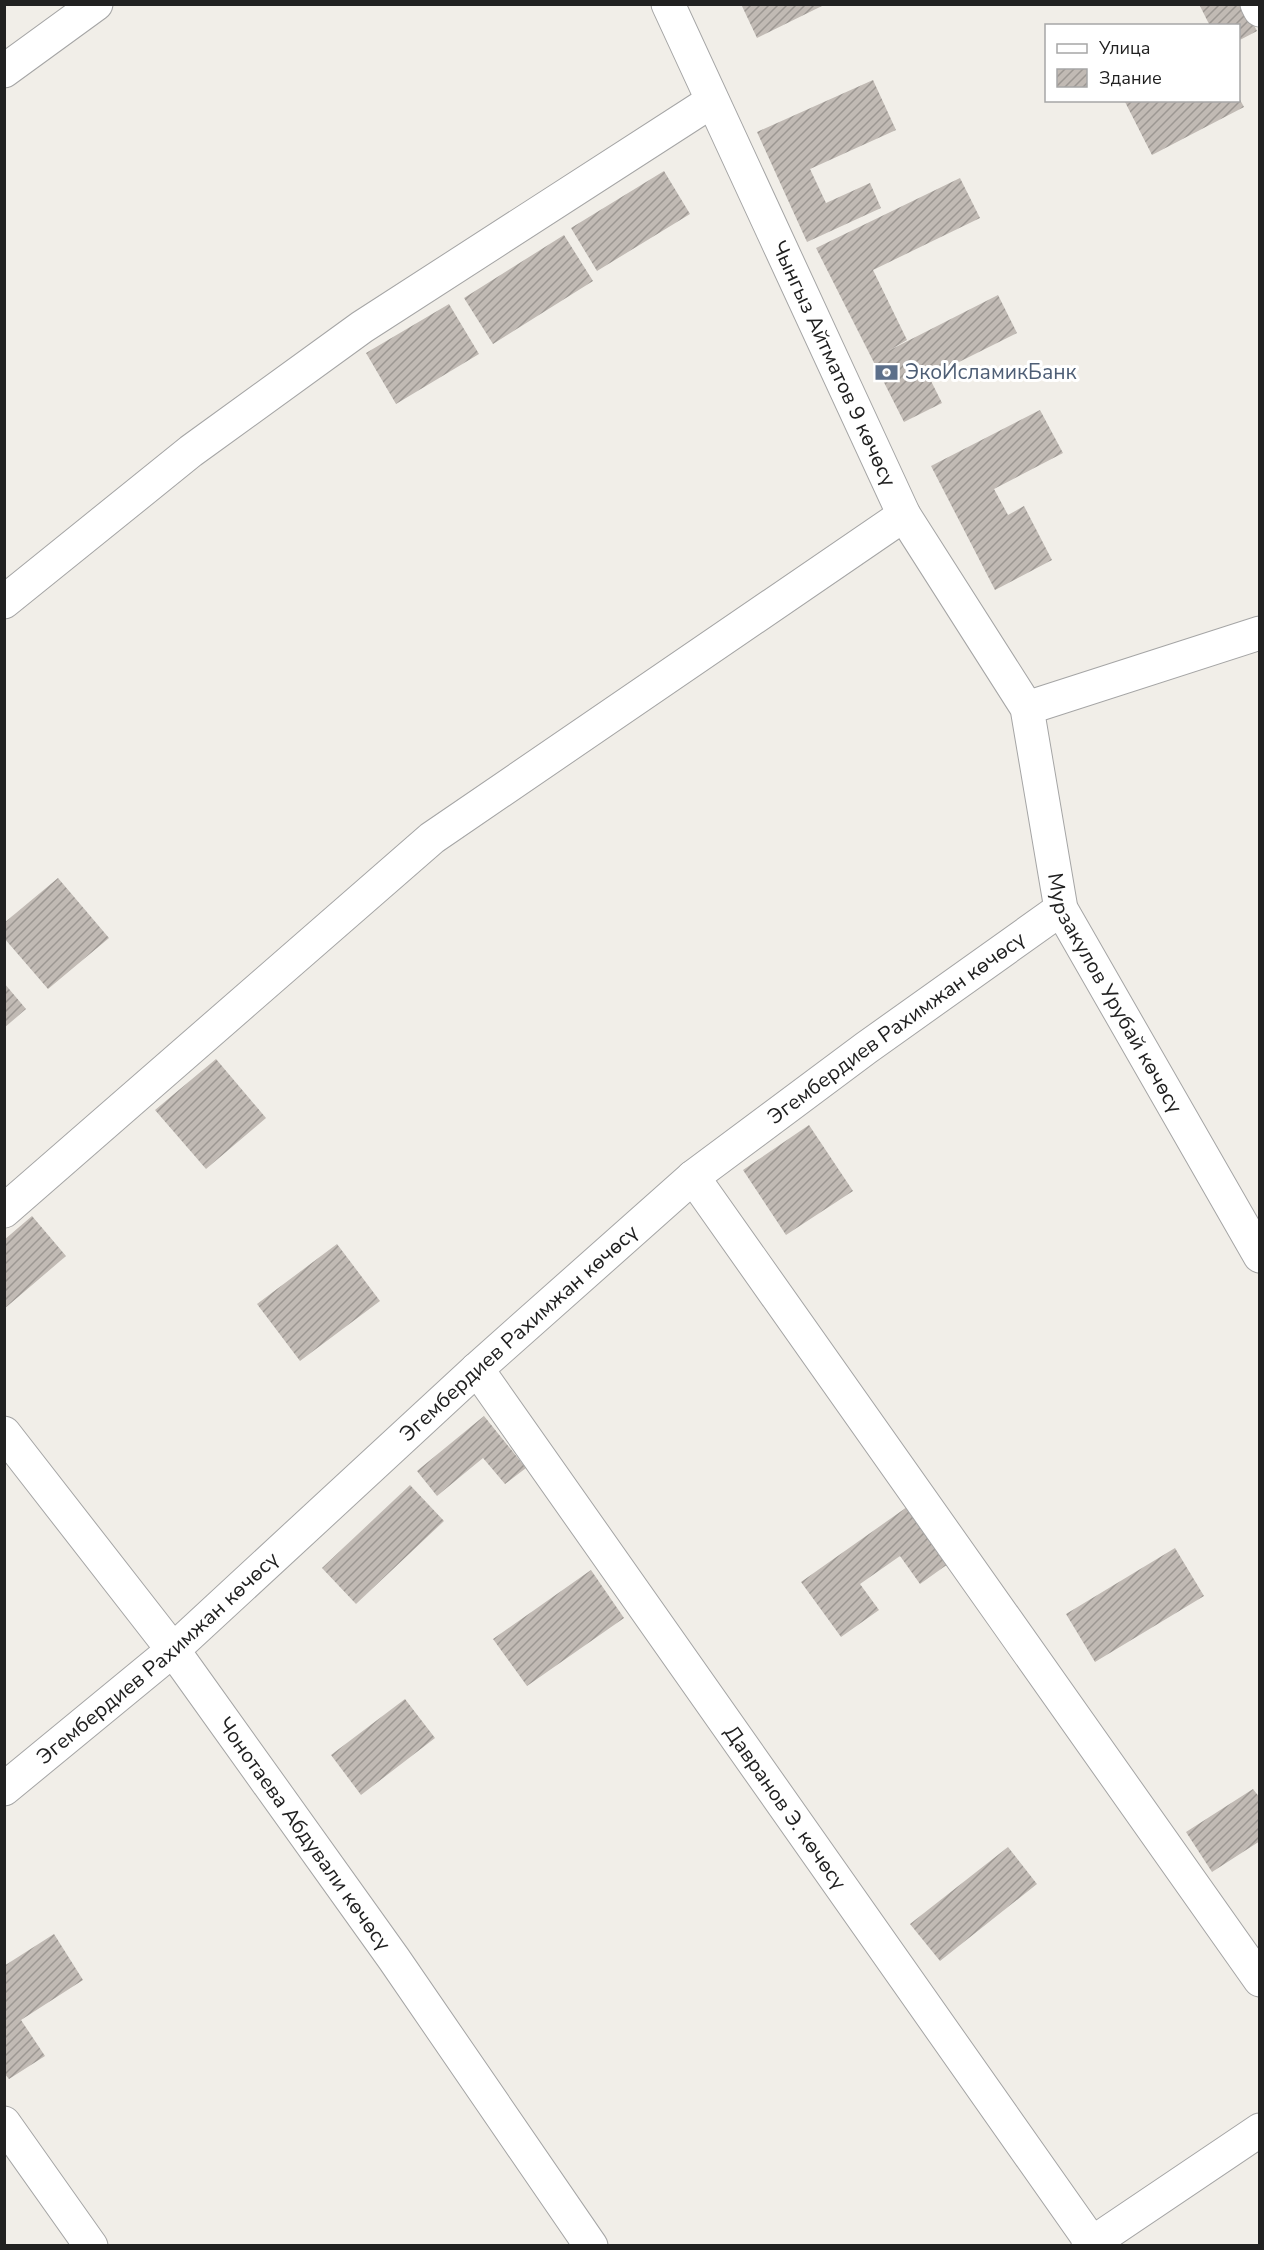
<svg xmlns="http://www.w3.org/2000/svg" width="1264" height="2250" viewBox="0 0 1264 2250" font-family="'Nunito Sans',sans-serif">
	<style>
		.building { fill: url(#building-hatch) }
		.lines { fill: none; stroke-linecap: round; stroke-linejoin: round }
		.minor-casing { stroke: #a5a5a5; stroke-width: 35 }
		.minor { stroke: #fff; stroke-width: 33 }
		.labels { text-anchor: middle; stroke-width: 6; stroke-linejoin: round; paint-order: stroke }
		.street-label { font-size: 21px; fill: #212121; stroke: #fff }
		.service-label { font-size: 21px; fill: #4e5e75; stroke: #fff; text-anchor: start }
	</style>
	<defs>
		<pattern id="building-hatch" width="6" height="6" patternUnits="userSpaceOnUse" patternTransform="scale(1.5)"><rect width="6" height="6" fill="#c1bab4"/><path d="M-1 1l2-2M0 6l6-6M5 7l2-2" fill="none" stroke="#9c9792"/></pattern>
	</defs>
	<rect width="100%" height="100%" fill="#f1eee8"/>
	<!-- building -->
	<path class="building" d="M741,4h85l-69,34z
		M1199,4h44l14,27 -19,10v-15h-28z
		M873,80l23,50 -86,39 16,34 44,-20 11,25 -74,34 -50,-110z
		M1238,96l6,11 -92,48 -28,-55h114z
		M664,171l26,43 -93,57 -26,-43z
		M960,178l20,40 -107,52 34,70 -19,11 110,-56 19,38 -88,44 13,26 -38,19 -88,-174z
		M564,235l29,46 -100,63 -29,-46z
		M449,304l30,50 -83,50 -30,-51z
		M1040,410l23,43 -69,36 14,26 16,-9 28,54 -57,30 -64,-124z
		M58,878l51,60 -61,51 -44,-51v-15z
		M4,983l22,26 -22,19z
		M216,1059l50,59 -60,51 -51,-59z
		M809,1125l44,66 -67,44 -43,-65z
		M32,1216l34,40 -62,53v-69z
		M337,1244l43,57 -80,60 -43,-57z
		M484,1416l42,52 -21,16 -22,-26 -46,38 -20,-25z
		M410,1485l34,36 -88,83 -34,-36z
		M907,1507l41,57 -28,20 -20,-28 -40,28 19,26 -38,27 -40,-55z
		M1175,1548l29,48 -109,66 -29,-48z
		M591,1570l33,48 -97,68 -34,-47z
		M405,1699l30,39 -74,57 -30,-40z
		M1253,1789l7,9v43l-48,31 -26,-40z
		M1008,1847l29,37 -97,77 -30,-37z
		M54,1934l29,46 -62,40 24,36 -36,23 -5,-6v-107z"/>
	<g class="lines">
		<defs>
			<g id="minor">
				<path id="s1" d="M668,4l236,511 123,193 34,201 199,347"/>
				<path d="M1257,4l3,6"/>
				<path d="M4,71l92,-67"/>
				<path d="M4,602l187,-151 171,-124 350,-226"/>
				<path d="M1027,708l233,-75"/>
				<path d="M693,1177l567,803"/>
				<path d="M4,1211l428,-373 472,-323"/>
				<path id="s2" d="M477,1369l617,877"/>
				<path id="s3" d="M4,1433l169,217 221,309 197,287"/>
				<path id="s4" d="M4,1789l169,-139 304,-281 216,-192 173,-129 195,-139"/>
				<path d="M4,2123l87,123"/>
				<path d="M1088,2246l172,-116"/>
			</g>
		</defs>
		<!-- minor casing -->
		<use href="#minor" class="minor-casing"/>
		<!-- minor -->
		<use href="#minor" class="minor"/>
	</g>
	<!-- icons -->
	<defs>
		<symbol id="bank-bare" viewBox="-9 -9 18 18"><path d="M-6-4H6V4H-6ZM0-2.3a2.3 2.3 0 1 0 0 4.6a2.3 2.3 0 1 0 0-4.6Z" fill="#5c6f8a" stroke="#fff" stroke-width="2.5" paint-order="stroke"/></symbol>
	</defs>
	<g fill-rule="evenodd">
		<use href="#bank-bare" x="870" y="356" width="33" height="33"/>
	</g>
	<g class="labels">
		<!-- street labels -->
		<g class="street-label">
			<text dy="7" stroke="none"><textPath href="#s1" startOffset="396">Чынгыз Айтматов 9 көчөсү</textPath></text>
			<text dy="7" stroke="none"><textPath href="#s1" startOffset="1094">Мурзакулов Урубай көчөсү</textPath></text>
			<text dy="7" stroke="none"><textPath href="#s4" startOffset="1174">Эгембердиев Рахимжан көчөсү</textPath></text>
			<text dy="7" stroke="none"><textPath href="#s4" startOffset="688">Эгембердиев Рахимжан көчөсү</textPath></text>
			<text dy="7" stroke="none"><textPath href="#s4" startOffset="202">Эгембердиев Рахимжан көчөсү</textPath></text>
			<text dy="7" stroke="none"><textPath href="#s2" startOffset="536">Давранов Э. көчөсү</textPath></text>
			<text dy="7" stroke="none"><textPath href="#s3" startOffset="501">Чонотаева Абдували көчөсү</textPath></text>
		</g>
		<!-- service labels -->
		<g class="service-label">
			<text x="905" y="379">ЭкоИсламикБанк</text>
		</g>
	</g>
	<!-- border -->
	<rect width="1264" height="2250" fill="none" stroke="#212121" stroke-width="12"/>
	<!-- legend -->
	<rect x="1045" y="24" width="195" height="78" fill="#ffffff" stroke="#a6a6a6" stroke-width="1.5"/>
	<rect x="1057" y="44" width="30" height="9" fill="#ffffff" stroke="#a6a6a6" stroke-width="1.5"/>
	<text x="1099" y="54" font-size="18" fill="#212121">Улица</text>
	<rect x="1057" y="69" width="30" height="18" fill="url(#building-hatch)" stroke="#a6a6a6" stroke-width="1.5"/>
	<text x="1099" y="84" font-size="18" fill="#212121">Здание</text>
</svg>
